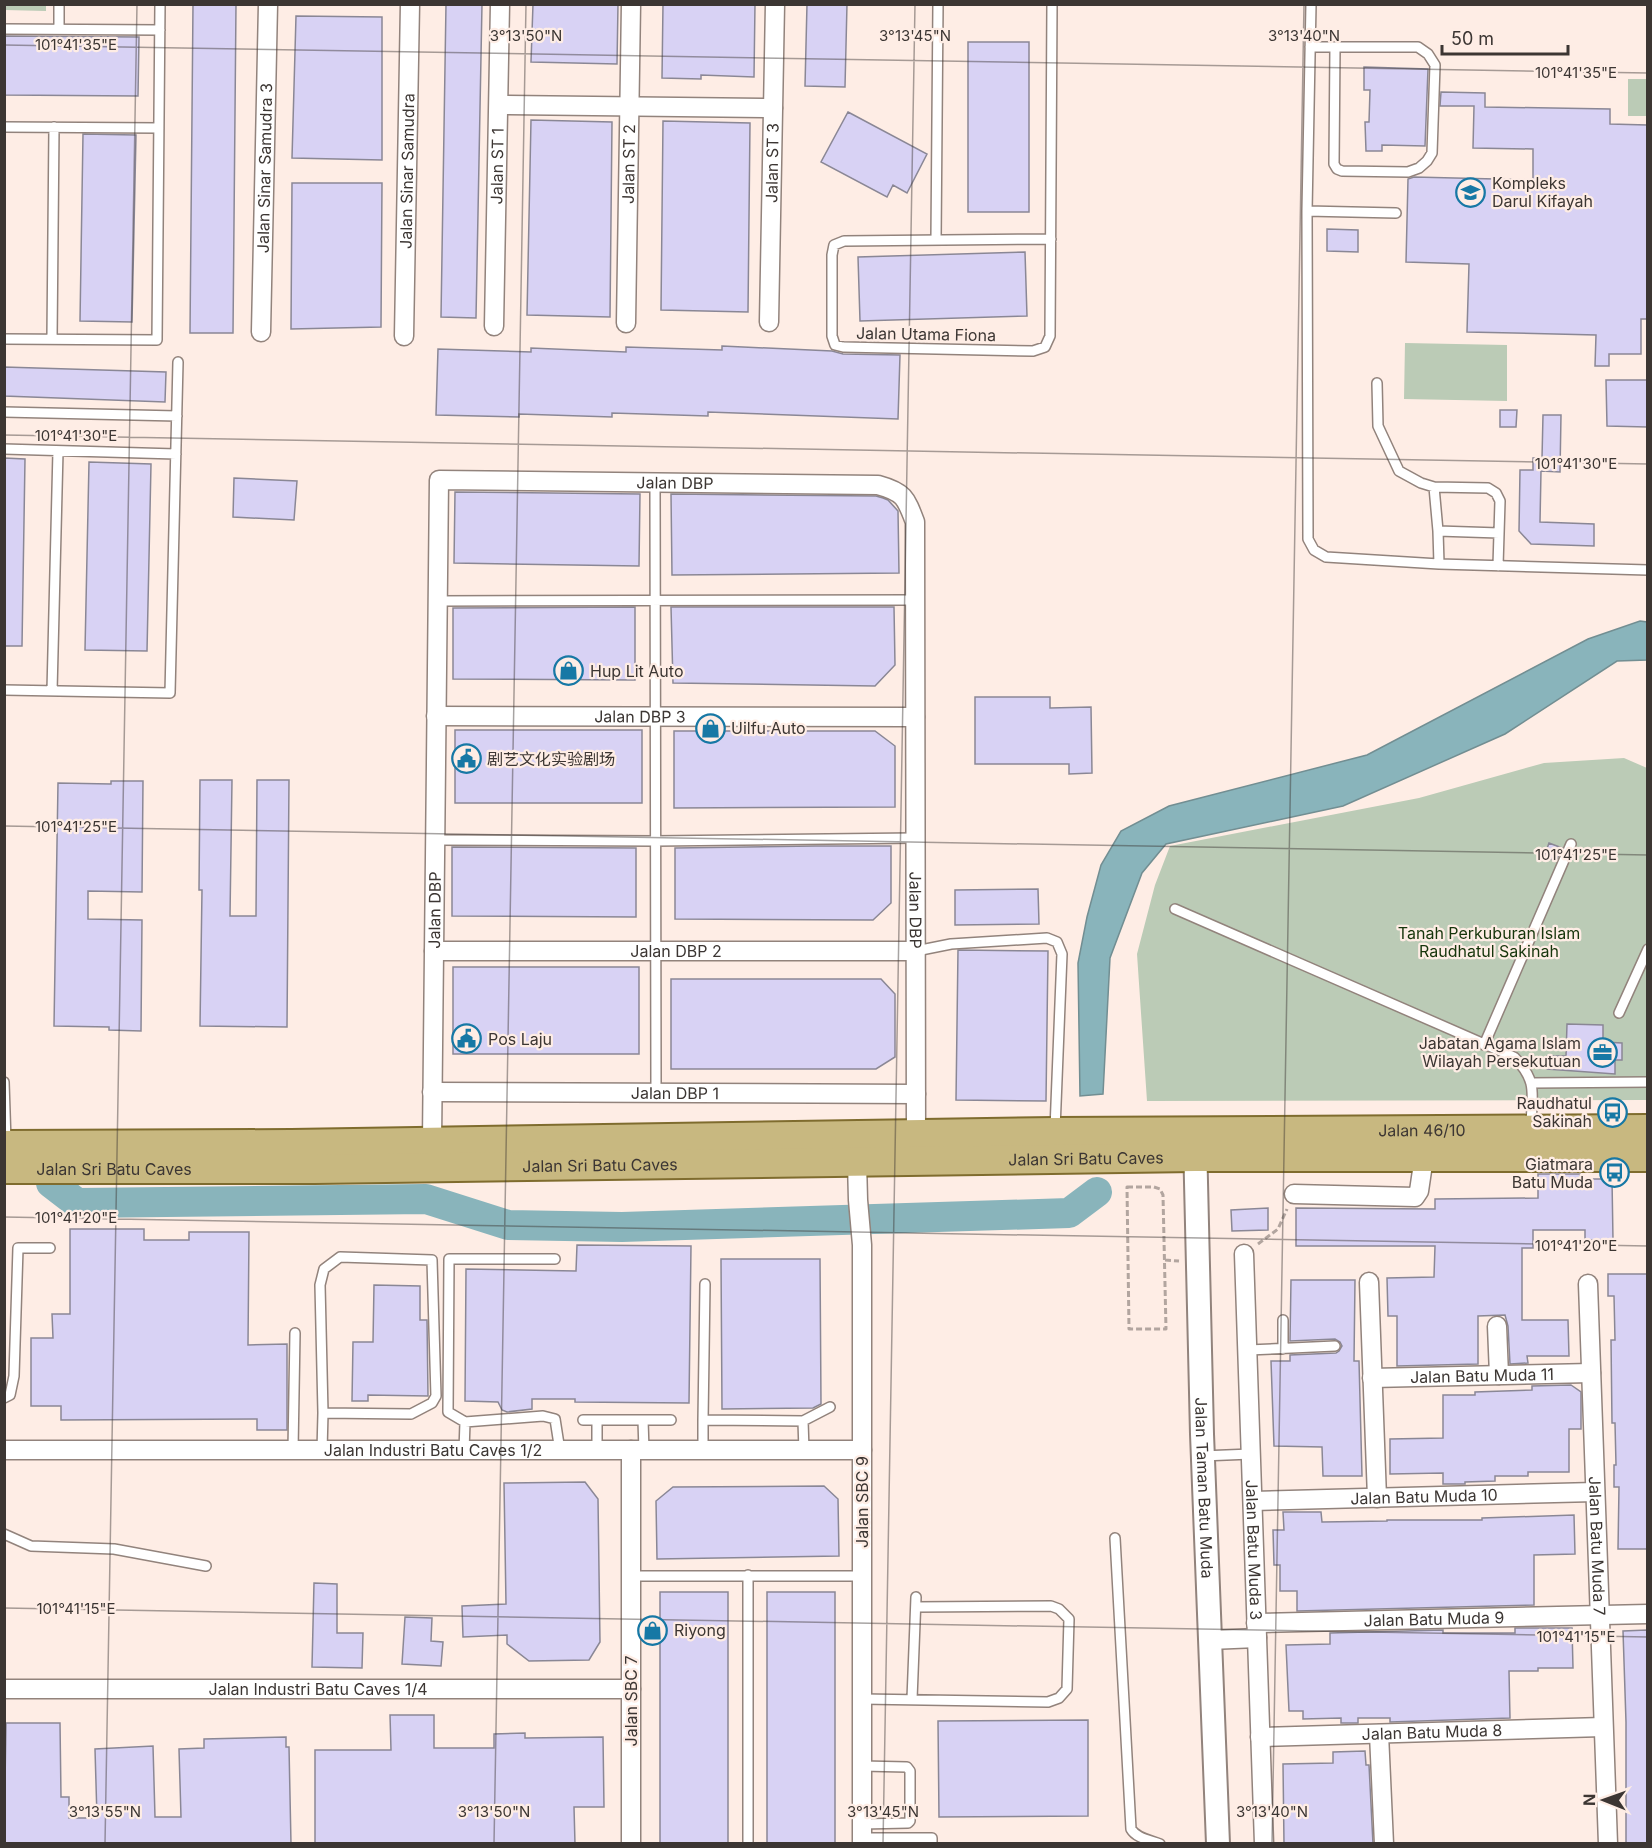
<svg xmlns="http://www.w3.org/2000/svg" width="1652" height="1848" viewBox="0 0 1652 1848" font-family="Inter,'Noto Sans SC',sans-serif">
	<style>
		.green { fill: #bbcbb6 }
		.water { fill: #89b4bb; stroke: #728e92; stroke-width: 1.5 }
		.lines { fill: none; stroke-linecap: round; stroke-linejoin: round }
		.river { stroke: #89b4bb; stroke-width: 30 }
		.building { fill: #d8d2f4; stroke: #8a8795; stroke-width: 1.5 }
		.service-casing { stroke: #92837c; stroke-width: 12 }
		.minor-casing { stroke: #92837c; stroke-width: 21 }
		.tertiary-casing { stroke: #92837c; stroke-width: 26 }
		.primary-casing { stroke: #7f6c2e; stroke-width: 32 }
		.path { stroke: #b2a59f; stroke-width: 3; stroke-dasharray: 6 3; stroke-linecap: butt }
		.service { stroke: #fff; stroke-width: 9 }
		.minor { stroke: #fff; stroke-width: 18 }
		.tertiary { stroke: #fff; stroke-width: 22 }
		.primary { stroke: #c8b880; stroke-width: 28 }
		.ticks { fill: none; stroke: #3c3633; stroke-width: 1.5; stroke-opacity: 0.45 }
		.labels { text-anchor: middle; stroke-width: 4.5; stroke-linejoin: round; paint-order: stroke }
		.street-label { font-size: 16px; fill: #3c3633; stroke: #feede5 }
		.poi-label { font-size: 16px; fill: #3c3633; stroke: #feede5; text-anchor: start }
		.park-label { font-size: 16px; fill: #16350b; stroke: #feede5 }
		.ticks-label { font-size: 15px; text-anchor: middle; fill: #3c3633; stroke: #feede5; stroke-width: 4.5; stroke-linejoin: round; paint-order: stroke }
	</style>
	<rect width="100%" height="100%" fill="#feede5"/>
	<!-- green -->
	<path class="green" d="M5,4l41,1v6l-41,-1z
		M1628,79h19v37h-19z
		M1405,343l102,2v56l-103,-2z
		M1624,758l23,10v332l-500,1 -10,-147 18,-69 15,-39 249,-48 125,-35z"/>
	<!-- water -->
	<path class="water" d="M1640,621l7,1v38l-30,1 -112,73 -162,72 -177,38 -24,29 -32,85 -7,136 -23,2 -2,-133 9,-46 14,-52 20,-34 48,-25 198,-51 221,-116z"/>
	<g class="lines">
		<!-- river -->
		<path class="river" d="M51,1183l26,20 349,-4 82,26 114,2 447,-14 28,-21"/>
	</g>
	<!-- building -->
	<path class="building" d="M193,4h43l-3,329h-43z
		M446,4h36l-6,314 -35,-1z
		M533,4h85l-1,60 -86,-2z
		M663,4h92l-1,73 -53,-2v4l-39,-1z
		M807,4h40l-2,83 -40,-1z
		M296,16l86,1v143l-90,-2z
		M4,36l135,1 -1,59 -134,-1z
		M968,42h61v170h-61z
		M1364,67l64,2 -3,77 -43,-1v6h-16l-1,-29h4l1,-32h-6z
		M1441,92l44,1v14l125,2v15l37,1v194h-6v35h-32v12h-14l1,-31 -129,-3 2,-68 -63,-2 2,-83 6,-2 119,3v-31l-60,-1 1,-42h-34z
		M848,112l79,42 -20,39 -14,-8 -6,12 -66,-35z
		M531,120l81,2 -2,195 -83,-2z
		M663,121l87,2 -2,189 -87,-2z
		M83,134l53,1 -4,187 -52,-1z
		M292,183h90l-1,144 -90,2z
		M1327,229l31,1v22l-31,-1z
		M1025,252l2,64 -167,5 -2,-64z
		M722,346l110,5 11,3 57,1 -2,64 -190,-7v4l-96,-3v4l-93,-3v3l-83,-2 2,-66 93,3v-4l95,4v-5l96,3z
		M4,367l162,5 -1,30 -161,-6z
		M1606,380h41v47l-40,-1z
		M1500,410h17l-1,17h-16z
		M1543,415h18l-1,57 -19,-1 -1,51 54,2v22l-63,-2 -12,-13 1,-61h13v-12h9z
		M4,458l21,1 -3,187h-18z
		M89,462l62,2 -4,187 -62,-1z
		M234,478l63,3 -3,39 -61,-3z
		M455,492l185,2 -1,72 -185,-3z
		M671,494l205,2 7,2 5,2 10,11 1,62 -227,2z
		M635,607v73l-182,-1v-71z
		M671,607h223l1,58 -20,21 -202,-3z
		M975,697h75v11l41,-1 1,66 -23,1v-10h-94z
		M455,730h187v73h-187z
		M674,731h201l20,15v61l-221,1z
		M200,780h32l-2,136h26l1,-136h32l-2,247 -87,-1 2,-136h-3z
		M111,781h32l-1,111 -54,-1v28l54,1 -1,111 -32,-1v-3l-55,-1 4,-243 53,1z
		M1549,843l13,5 -6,13 -12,-4z
		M815,846h76v57l-18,17 -198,-1v-71z
		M452,847l184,1v69l-184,-1z
		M1038,889l1,35 -84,1v-35z
		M958,950l90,1 -2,150 -90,-1z
		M453,967h186v87h-186z
		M671,979h210l14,15v63l-19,12h-205z
		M1567,1024l36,1v17l19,1v17h-7v14l-68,-5v-13h19z
		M1538,1174h42v5h32l1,61h-28v-10h-52v18h-11v72h46l1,36h-42l1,7 -18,1 -2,-38 -3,-11 -27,1v48l-81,2v-50h-9l-1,-38 47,-1 1,-31h-139v-38l139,1v-10l103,-1z
		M1268,1208v22l-36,1 -1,-21z
		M70,1229h74v11h45v-8h60l-1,113 39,-1v86h-30v-11l-196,1v-14h-30v-68h22l-1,-24h18z
		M577,1245l114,1 -2,157 -114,-1v-3h-43v10l-25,3 -5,-2 -4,-8 -33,-1 1,-132 110,2z
		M721,1259h99l1,145 -8,4 -91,1z
		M1608,1274h39v275h-29l1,-62h-5v-22h2l-1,-42h-3l-1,-83h4l-1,-44h-6z
		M1291,1280h64l-1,81h5l3,115h-39l-1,-29 -48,-1 -3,-85h19v-6l46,-2 3,-2 3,-5 -2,-4 -5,-3 -45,2z
		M374,1285l46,1v34h7l1,76 -60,-1v6h-16l1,-59h20z
		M1571,1385l10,7v37h-12v43h-41v4h-33v5l-30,1v2h-22v-11l-53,1v-35l53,-1v-43h32v-3l57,-2v-4z
		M585,1482l13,17 2,143 -11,18 -60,1 -22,-17v-9l-44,2 -1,-31 44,-2 -2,-121z
		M824,1486l14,13 1,57 -182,3 -1,-58 17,-14z
		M1283,1512h38l1,10 65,-1v-1h95v-2l92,-3 1,39 -41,1v50l-237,6v-20h-17v-26h-6l-1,-35h11z
		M314,1583l23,1v49h26l-1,35 -50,-1z
		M660,1592h68v251h-68z
		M767,1592h68v252h-68z
		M405,1617l27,1 -1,23 12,1 -2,24 -39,-2z
		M1515,1628h57l1,40h-35v3h-29l1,47 -120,4v-4h-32v5h-17v-5l-38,1v-8h-14l-3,-66 44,-1v-11l113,-3v3h72z
		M1647,1630v213h-21v-121l-3,-91z
		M390,1715h44v33h60v-14l31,-1v5l78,-1 1,70h-30l1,37h-260v-94h76z
		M1088,1720v96l-149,1 -1,-96z
		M6,1723h54l1,74h8v21h28l-2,-69 58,-3 2,71h26l-2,-68 25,-1v-9l82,-2v10h3l2,97h-287z
		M1365,1751l1,14h3l4,79h-89l-1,-80 50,-1v-11z"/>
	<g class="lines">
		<defs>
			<path id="service" d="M1311,4l-4,207 1,328 6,11 12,7 113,7 209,6
				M4,29l156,1
				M59,29v-25
				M1310,47h108l10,7 7,11 -3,88 -5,8 -8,7 -11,4 -66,-1 -5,-2 -3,-5 1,-117
				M4,127l155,1
				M1307,211l89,2
				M936,239l2,-235
				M1051,239l-207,2 -10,4 -2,10v81l3,9 8,2 190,4 12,-4 5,-11 2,-332
				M4,339l153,1 3,-336
				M52,339l2,-212
				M1377,383l1,43 21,45 22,12 13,4 4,44 1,33
				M4,412l173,4
				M4,449l172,5
				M655,482l1,611
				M1434,487l54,1 8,5 4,8 -2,65
				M1438,531l61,2
				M438,601l477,-1
				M4,690l166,3 8,-331
				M52,691l6,-240
				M435,840l221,1 259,-3
				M1175,909l339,148c24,24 18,37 17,68
				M916,951l35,-7 96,-6 10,4 5,12 -7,175
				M1619,1013l29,-64
				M1484,1045l87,-201
				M4,1082l2,60
				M1532,1083l116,-1
				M340,1257l92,3 4,136 -4,7 -21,11 -88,-1 -3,-128 4,-16z
				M555,1259h-106l-1,153 17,10 78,-6 12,3 5,32
				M1283,1349v-29
				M1248,1350l87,-4
				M4,1398l6,-3 4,-19 4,-128h32
				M583,1420h88
				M597,1420v30
				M643,1420l1,31
				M703,1420l2,-136
				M803,1421l1,30
				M293,1450l2,-117
				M322,1451l1,-38
				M464,1451l1,-29
				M703,1451v-31l100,1 27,-14
				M1202,1456l49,-2
				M4,1534l27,12 83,3 92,17
				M1115,1538l16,291c5,9 19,11 29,15
				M631,1576h231
				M862,1699l186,3 11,-4 8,-9 2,-70 -10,-10 -8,-3 -135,1
				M912,1699l4,-102
				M862,1766l45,1 3,4v50l-2,2 -46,1
				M862,1838h70v6
				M748,1844v-269"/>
			<g id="minor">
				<path d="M499,105l274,3"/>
				<path id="s1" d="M769,322l6,-318"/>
				<path id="s2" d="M626,323l5,-319"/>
				<path id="s3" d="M494,326l6,-322"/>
				<path id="s4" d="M261,332l7,-328"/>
				<path id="s5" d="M404,336l6,-332"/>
				<path id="s6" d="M436,716l479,1"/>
				<path id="s7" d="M434,951h482"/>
				<path id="s8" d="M432,1092l484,2"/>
				<path id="s9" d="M432,1141l7,-661 439,5c26,7 28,13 37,37l1,620"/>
				<path d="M857,1162l1,38 4,45v599"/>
				<path d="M1294,1194l121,3 4,-6 5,-34"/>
				<path id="s10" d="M1244,1254l20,590"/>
				<path d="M1369,1282l8,216"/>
				<path id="s11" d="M1588,1284l20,560"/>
				<path d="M1497,1326l2,49"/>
				<path id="s12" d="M1372,1378l219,-5"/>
				<path id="s13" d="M4,1450h858"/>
				<path id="s14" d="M1253,1501l342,-9"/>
				<path id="s15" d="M1256,1623l392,-9"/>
				<path d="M1210,1640l47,-2"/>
				<path id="s16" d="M4,1689h627"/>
				<path d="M1379,1734l5,110"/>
				<path id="s17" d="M1260,1737l343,-10"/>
				<path d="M631,1844v-394"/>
			</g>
			<g id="tertiary">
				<path id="s18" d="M1195,1140l7,294 16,410"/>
			</g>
			<g id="primary">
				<path id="s19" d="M4,1145l287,-1 764,-12 593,-3"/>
				<path id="s20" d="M4,1169h311l880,-12h453"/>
			</g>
		</defs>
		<!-- service casing -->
		<use href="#service" class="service-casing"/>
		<!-- minor casing -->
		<use href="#minor" class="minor-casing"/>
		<!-- tertiary casing -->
		<use href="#tertiary" class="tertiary-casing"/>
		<!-- primary casing -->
		<use href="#primary" class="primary-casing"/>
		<!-- path -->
		<path class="path" d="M1127,1187h27l6,2 3,6 3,134h-37z
			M1258,1244l20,-15 9,-20
			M1165,1260l14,1"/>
		<!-- service -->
		<use href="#service" class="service"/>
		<!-- minor -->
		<use href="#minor" class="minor"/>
		<!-- tertiary -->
		<use href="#tertiary" class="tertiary"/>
		<!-- primary -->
		<use href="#primary" class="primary"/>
	</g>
	<!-- ticks -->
	<path class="ticks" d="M4,45l1644,28M4,435l1644,29M4,826l1644,29M4,1217l1644,29M4,1608l1644,29M105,1844l32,-1840M494,1844l32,-1840M883,1844l32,-1840M1272,1844l32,-1840"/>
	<!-- icons -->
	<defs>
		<symbol id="school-ring" viewBox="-11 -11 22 22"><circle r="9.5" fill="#feede5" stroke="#1778a5" stroke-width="1.5"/><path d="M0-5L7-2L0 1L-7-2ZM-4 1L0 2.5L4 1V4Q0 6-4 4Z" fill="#1778a5"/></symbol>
		<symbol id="shop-ring" viewBox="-11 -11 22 22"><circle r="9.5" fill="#feede5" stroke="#1778a5" stroke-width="1.5"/><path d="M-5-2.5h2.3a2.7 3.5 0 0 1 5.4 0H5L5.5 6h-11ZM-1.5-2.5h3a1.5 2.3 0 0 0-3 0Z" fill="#1778a5"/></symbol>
		<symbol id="civic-ring" viewBox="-11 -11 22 22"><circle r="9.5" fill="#feede5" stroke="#1778a5" stroke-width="1.5"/><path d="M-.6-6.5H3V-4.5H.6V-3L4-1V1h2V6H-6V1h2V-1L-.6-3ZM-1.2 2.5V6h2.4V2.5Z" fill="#1778a5"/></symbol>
		<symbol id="office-ring" viewBox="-11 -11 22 22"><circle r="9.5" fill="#feede5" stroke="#1778a5" stroke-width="1.5"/><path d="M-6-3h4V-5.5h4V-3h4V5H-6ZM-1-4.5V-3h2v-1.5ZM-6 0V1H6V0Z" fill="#1778a5"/></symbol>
		<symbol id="bus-ring" viewBox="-11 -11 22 22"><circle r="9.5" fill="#feede5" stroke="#1778a5" stroke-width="1.5"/><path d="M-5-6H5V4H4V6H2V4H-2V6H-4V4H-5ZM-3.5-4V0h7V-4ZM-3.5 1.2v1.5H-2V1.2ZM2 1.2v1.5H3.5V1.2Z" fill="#1778a5"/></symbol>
	</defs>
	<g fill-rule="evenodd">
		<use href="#school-ring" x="1454" y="176" width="33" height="33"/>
		<use href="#shop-ring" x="552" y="654" width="33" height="33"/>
		<use href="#shop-ring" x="694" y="712" width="33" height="33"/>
		<use href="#civic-ring" x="450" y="742" width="33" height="33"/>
		<use href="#civic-ring" x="450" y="1022" width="33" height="33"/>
		<use href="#office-ring" x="1586" y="1036" width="33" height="33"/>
		<use href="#bus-ring" x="1596" y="1096" width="33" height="33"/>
		<use href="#bus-ring" x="1598" y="1156" width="33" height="33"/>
		<use href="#shop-ring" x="636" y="1614" width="33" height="33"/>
	</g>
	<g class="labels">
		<!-- street labels -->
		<g class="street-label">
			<text dy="6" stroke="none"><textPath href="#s1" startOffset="159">Jalan ST 3</textPath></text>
			<text dy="6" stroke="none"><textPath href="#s2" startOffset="159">Jalan ST 2</textPath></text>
			<text dy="6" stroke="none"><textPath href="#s3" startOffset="160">Jalan ST 1</textPath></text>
			<text dy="6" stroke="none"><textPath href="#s4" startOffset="164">Jalan Sinar Samudra 3</textPath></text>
			<text dy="6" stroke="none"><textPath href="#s5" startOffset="165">Jalan Sinar Samudra</textPath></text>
			<text transform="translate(926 334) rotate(1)" y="6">Jalan Utama Fiona</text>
			<text dy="6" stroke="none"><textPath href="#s9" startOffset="897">Jalan DBP</textPath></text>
			<text dy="6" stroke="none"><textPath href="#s6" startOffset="204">Jalan DBP 3</textPath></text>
			<text dy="6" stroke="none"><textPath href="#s9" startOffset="231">Jalan DBP</textPath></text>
			<text dy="6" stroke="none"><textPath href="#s9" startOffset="1544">Jalan DBP</textPath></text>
			<text dy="6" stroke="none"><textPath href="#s7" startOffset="242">Jalan DBP 2</textPath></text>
			<text dy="6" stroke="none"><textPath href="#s8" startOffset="243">Jalan DBP 1</textPath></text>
			<text dy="6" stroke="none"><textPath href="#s19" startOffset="1418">Jalan 46/10</textPath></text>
			<text dy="6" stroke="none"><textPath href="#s20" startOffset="1082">Jalan Sri Batu Caves</textPath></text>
			<text dy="6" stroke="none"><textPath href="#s20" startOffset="596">Jalan Sri Batu Caves</textPath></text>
			<text dy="6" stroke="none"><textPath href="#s20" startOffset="110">Jalan Sri Batu Caves</textPath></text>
			<text dy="6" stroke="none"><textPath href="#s12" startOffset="110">Jalan Batu Muda 11</textPath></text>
			<text dy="6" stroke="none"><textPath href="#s13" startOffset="429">Jalan Industri Batu Caves 1/2</textPath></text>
			<text dy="6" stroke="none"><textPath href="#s18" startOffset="348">Jalan Taman Batu Muda</textPath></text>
			<text dy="6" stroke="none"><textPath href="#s14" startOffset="171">Jalan Batu Muda 10</textPath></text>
			<text transform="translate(862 1502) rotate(-90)" y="6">Jalan SBC 9</text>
			<text dy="6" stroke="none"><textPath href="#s11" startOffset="262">Jalan Batu Muda 7</textPath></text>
			<text dy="6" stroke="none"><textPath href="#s10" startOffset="296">Jalan Batu Muda 3</textPath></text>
			<text dy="6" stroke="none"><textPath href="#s15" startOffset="178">Jalan Batu Muda 9</textPath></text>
			<text dy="6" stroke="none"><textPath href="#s16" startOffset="314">Jalan Industri Batu Caves 1/4</textPath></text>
			<text transform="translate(631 1701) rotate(-90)" y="6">Jalan SBC 7</text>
			<text dy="6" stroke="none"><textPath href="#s17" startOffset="172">Jalan Batu Muda 8</textPath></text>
		</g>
		<!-- poi labels -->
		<g class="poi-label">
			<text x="1492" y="189">Kompleks<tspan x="1492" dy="18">Darul Kifayah</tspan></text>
			<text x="590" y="677">Hup Lit Auto</text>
			<text x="731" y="734">Uilfu Auto</text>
			<text x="487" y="765">剧艺文化实验剧场</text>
			<text x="488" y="1045">Pos Laju</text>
			<text x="1581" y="1049" text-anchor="end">Jabatan Agama Islam<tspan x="1581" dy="18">Wilayah Persekutuan</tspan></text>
			<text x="1592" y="1109" text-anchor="end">Raudhatul<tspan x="1592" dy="18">Sakinah</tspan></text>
			<text x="1593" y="1170" text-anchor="end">Giatmara<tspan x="1593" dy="18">Batu Muda</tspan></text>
			<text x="674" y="1636">Riyong</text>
		</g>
		<!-- park labels -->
		<g class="park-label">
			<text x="1489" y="939">Tanah Perkuburan Islam<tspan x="1489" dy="18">Raudhatul Sakinah</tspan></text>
		</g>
	</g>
	<g class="ticks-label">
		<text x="526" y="41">3°13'50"N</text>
		<text x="915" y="41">3°13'45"N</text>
		<text x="1304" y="41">3°13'40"N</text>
		<text x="76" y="50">101°41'35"E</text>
		<text x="1576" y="78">101°41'35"E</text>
		<text x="76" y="441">101°41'30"E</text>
		<text x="1576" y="469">101°41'30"E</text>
		<text x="76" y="832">101°41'25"E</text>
		<text x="1576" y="860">101°41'25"E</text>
		<text x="76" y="1223">101°41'20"E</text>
		<text x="1576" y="1251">101°41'20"E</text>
		<text x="76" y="1614">101°41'15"E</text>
		<text x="1576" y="1642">101°41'15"E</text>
		<text x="105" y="1817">3°13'55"N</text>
		<text x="494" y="1817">3°13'50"N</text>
		<text x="883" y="1817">3°13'45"N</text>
		<text x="1272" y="1817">3°13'40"N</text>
	</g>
	<!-- border -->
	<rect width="1652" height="1848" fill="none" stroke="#3c3633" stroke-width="12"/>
	<!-- north arrow -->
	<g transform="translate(1604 1800) rotate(271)" stroke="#feede5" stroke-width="4.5" paint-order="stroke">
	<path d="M0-4.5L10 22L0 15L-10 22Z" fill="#3c3633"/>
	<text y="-9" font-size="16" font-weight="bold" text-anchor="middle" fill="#3c3633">N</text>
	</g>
	<!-- scale -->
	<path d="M1442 45v9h126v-9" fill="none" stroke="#3c3633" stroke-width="3"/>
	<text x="1451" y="45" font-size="18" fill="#3c3633" stroke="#feede5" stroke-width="4.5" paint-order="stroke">50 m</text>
</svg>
